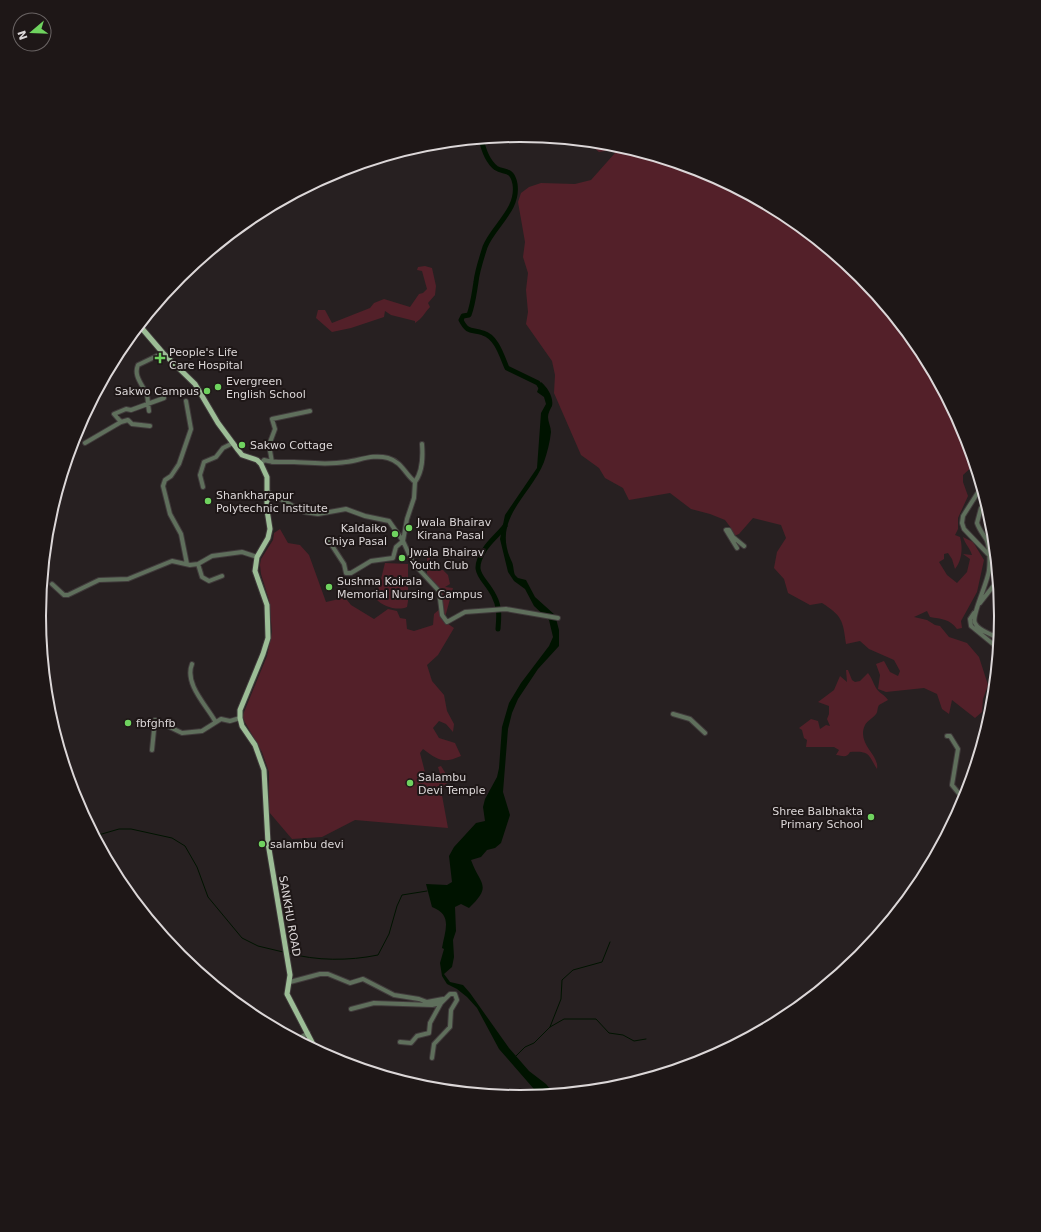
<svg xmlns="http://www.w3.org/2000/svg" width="1041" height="1232" viewBox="0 0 1041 1232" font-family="'DejaVu Sans',sans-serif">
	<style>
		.green { fill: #532029 }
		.water { fill: #001300 }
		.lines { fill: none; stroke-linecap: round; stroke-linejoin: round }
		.stream { stroke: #001300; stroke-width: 1 }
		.river { stroke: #001300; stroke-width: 5 }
		.minor-casing { stroke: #403a3b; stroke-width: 6 }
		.major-casing { stroke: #403a3b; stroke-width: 7 }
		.minor { stroke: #5f6f5c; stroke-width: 4 }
		.major { stroke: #9cbd96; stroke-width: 5 }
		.poi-dot { fill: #6fd35f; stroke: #1e1717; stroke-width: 1.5 }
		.labels { text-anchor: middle; stroke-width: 4; stroke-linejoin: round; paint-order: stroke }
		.poi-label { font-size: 11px; fill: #dcd7d8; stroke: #1e1717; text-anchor: start }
		.street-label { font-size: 11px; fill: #dcd7d8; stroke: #1e1717 }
		.rim { fill: none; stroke: #dcd7d8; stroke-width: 2 }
	</style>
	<rect width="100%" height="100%" fill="#272021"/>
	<!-- green -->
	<path class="green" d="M595,142l20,2 90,27 83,45 73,60 60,73 19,36v6l4,2 21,39 10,32 -12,11v7l5,14 -10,22v11l-3,6 5,2c3,10 2,24 -5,32l-3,-10 -4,-6 -4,1v5l-5,3 8,13 10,8 10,-11 3,-13 -7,-5 9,1c-2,-7 -7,-11 -9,-18l10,5 11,18 -7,32 -16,29 1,7 -5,1c-7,-10 -16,-10 -27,-12l-3,-6 -13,6 13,3 8,5 5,1 9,11 18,6 12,14 9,28 -5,14 -1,13 -7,6 -23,-18 -3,14 -7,-5 -5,-15 -13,-6 -38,4 -8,-3 2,-14 -4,-11 8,-3 6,11 8,4 2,-5 -6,-11 -25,-11 -9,-8 -14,3c-3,-24 -4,-28 -24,-41l-12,2 -22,-12 -4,-14 -10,-11 3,-16 9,-14 -5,-13 -28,-7 -14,16 -5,2 -3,-8 -6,-8 -15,-6 -19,-5 -21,-16 -41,7 -6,-12 -18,-10 -6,-10 -18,-13 -27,-62 1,-18 -3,-14 -26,-37 2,-12 -2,-22 2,-17 -5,-16 2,-15 -7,-40 3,-9 8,-6 12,-4 34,1 16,-4 24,-27 -5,-3 -11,2 -7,-6z
		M425,266l7,2 4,18 -1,9 -7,8 2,4c-5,5 -8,12 -15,16v-2l-24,-6 -6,-4 -1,6 -33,11 -19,4 -16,-14 2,-8h7l7,13 38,-15 4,-5 10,-4 26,8 9,-13 4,-1 4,-4 -5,-18 -5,-1 1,-3z
		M280,529l8,14 12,2 9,10 17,47 13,-3v-9l12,15 23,14 14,-10 9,2 3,7 6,1 1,10 7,2 19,-6 1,-11 8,-7 -2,-17 -13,-15v-17l2,-4 2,9 4,8 8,-1 5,5 2,9 -5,3 8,1 -9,33 10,7 -16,27 -11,10 5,16 12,14 3,16 7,13 -1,8 -7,-8 -7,-3 -6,7 6,10 16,5 6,13c-18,8 -23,4 -38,-7l-3,4 6,23 9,4h7l-4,-13 3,-1 5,8 1,9 -6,7 7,38 -93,-8 -33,17 -30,2 -23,-27v-40l-7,-20 -20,-35 25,-61 5,-24 -3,-32 -8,-26 -1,-9 1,-6 12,-19 1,-7z
		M385,563l23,1v37l-1,6c-9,4 -24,0 -31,-8v-9l3,-3z
		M846,670h2l4,10 3,2 5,-1 8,-8c4,5 5,10 8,15 3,5 9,7 12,12l-9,5c-2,3 -1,7 -3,9 -3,4 -8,6 -11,11 -9,19 15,30 12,44 -9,-14 -6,-18 -27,-17 -3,6 -7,4 -14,3l3,-5 -5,-3h-28l1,-7 -3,-2 -2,-8 -3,-2 12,-9 7,2 2,8 6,-4 4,1 -3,-7 2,-5v-8l-11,-4 16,-12 6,-14 7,6z"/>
	<!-- water -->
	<path class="water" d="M541,382c6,5 13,15 11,24 -2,4 -4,7 -4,11 0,5 3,10 3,15 -1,10 -4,21 -7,30 -14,35 -52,56 -33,98 3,5 2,10 4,15l3,3 8,2 9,17 20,18 4,15v16l-21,23 -20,30 -6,14 -4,16 -5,63 7,23 -9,28 -6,5 -8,2 -6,7 -10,3c9,25 22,25 -2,48l-8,-4 -6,3 1,24 -3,9 1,17 -2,10 -8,7 6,8 13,3 7,8 39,55 20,23 17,13 8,10 -14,2 -41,-47 -22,-41 -10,-11 -10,-8 -10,-5 -5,-8 -2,-13 4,-14 -2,-1c3,-18 11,-33 -10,-41l-6,-23 21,1 5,-3 -3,-26 5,-9 22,-24 9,-2 -2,-14 2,-8 12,-22 2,-9 3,-41 7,-24 12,-20 28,-37 4,-9 -4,-17 -15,-14 -9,-17 -11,-8 -6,-9 -8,-33 5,-24 32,-47 4,-55 5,-9 -2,-7 -7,-5z"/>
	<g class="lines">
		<!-- stream -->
		<path class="stream" d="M95,836l24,-7h12l41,9 13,8 12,21 11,30 34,41 16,8 25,6
			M288,953c28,8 61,8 90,2l11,-21 8,-28 5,-11 25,-4
			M550,1027l11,-28 1,-19 11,-10 29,-8 8,-20
			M516,1056l9,-9 9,-4 16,-16 14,-8h32l13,14 14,2 11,6 12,-2"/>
		<!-- river -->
		<path class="river" d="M481,138c2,10 6,23 15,30 8,5 16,0 19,16 4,26 -22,42 -30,63 -3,10 -8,24 -9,35 -2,12 -3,22 -7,33l-6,1 -2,4c7,14 11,9 22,13 14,4 19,24 24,35l31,15 5,8
			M498,629c1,-12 2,-22 -4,-33 -10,-20 -25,-22 -9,-47 5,-8 14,-15 20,-23"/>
		<defs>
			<path id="minor" d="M186,401l5,28 -12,35 -8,12 -6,4 -2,6 7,28 11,20 6,30
				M149,411c-1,-5 -1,-11 -2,-16 -4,-10 -14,-19 -9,-30l25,-12
				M150,426l-18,-2 -4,-4 -7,2 -7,-8 12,-5 5,1 33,-12
				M85,443l36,-21
				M272,462l-3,-17 6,-16 -3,-10 38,-8
				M261,464l3,-4c11,3 19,2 30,2 18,1 34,3 52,0 15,-2 27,-8 42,-4 14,4 17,16 27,24l-1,16 -7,21 -4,22 -7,6 -3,11 -22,3 -20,12h-5l-2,-9 -15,-23
				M415,482c8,-11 8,-25 7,-38
				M982,486l-19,30 -1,7 2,6 24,25
				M203,487l-3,-12 4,-13 12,-5 7,-9 10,-5
				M268,492l36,20 14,2 28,-5 19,7 24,5 14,20 10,22 26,28 3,24 5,7 18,-10 41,-3 52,9
				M987,503l-6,5 -4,15c2,6 6,11 9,16 4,7 4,23 3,31 -1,12 -18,46 -14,53 4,9 17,10 25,17
				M737,548l-11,-18h3l4,7 11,9
				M198,564l4,13 7,4 13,-5
				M52,584l12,11h4l31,-15 29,-1 44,-18 18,4 8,-1 14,-8 30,-4 15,5
				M980,603l18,-23
				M974,613l-4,6 1,7 22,18 6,7
				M192,664c-8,20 15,42 23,57
				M993,705l1,-12
				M673,714l17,5 15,14
				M947,736h3l8,13 -6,36 13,16
				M152,750l3,-30 27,13 20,-2 19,-12 9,2 10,-3
				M290,982l30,-8h8l22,9 13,-4 31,16 25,4 8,3 16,-3
				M351,1009l23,-6 58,2 9,-2 9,-9h5l2,6 -6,10 -1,17 -16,17 -2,14
				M297,1040l11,-7
				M400,1042l11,1 6,-7 12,-3 1,-10 11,-20"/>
			<path id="major" d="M139,325l24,28 32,31 23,39 20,27 4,5 15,5 4,4 6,13v33l3,19 -2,9 -11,19 -2,14 12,34 1,33 -5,16 -23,56v8l2,8 13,19 9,25 4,73 22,132 -3,19 29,56"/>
		</defs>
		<!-- minor casing -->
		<use href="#minor" class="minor-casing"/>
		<!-- major casing -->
		<use href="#major" class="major-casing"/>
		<!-- minor -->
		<use href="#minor" class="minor"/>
		<!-- major -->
		<use href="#major" class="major"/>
	</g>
	<!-- markers -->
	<g class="poi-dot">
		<path d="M158 352h4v4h4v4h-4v4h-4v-4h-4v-4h4z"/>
		<circle cx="218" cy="387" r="4"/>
		<circle cx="207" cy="391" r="4"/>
		<circle cx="242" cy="445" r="4"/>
		<circle cx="208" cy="501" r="4"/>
		<circle cx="409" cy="528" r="4"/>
		<circle cx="395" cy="534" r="4"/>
		<circle cx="402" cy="558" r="4"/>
		<circle cx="329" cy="587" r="4"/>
		<circle cx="128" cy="723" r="4"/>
		<circle cx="410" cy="783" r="4"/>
		<circle cx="871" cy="817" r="4"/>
		<circle cx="262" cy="844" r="4"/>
	</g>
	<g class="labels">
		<!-- poi labels -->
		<g class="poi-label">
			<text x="169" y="356">People's Life<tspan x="169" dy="13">Care Hospital</tspan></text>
			<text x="226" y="385">Evergreen<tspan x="226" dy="13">English School</tspan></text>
			<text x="199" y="395" text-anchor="end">Sakwo Campus</text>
			<text x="250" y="449">Sakwo Cottage</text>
			<text x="216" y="499">Shankharapur<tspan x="216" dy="13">Polytechnic Institute</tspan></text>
			<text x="417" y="526">Jwala Bhairav<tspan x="417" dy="13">Kirana Pasal</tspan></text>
			<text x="387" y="532" text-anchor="end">Kaldaiko<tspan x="387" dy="13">Chiya Pasal</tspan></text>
			<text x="410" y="556">Jwala Bhairav<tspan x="410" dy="13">Youth Club</tspan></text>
			<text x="337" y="585">Sushma Koirala<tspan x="337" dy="13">Memorial Nursing Campus</tspan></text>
			<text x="136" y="727">fbfghfb</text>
			<text x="418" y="781">Salambu<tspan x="418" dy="13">Devi Temple</tspan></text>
			<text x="863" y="815" text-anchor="end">Shree Balbhakta<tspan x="863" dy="13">Primary School</tspan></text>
			<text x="270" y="848">salambu devi</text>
		</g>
		<!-- street labels -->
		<g class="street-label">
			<text transform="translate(290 916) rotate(80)" y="4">SANKHU ROAD</text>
		</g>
	</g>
	<!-- crop -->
	<path d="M0 0H1041V1232H0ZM46 616a474 474 0 1 1 948 0a474 474 0 1 1-948 0Z" fill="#1e1717" fill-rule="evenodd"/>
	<path class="rim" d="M46 616a474 474 0 1 1 948 0a474 474 0 1 1-948 0Z"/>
	<!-- north arrow -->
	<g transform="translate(32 32) rotate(251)"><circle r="19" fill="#1e1717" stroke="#6a6464"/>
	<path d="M0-3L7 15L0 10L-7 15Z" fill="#6fd35f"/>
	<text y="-6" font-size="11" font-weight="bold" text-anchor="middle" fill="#dcd7d8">N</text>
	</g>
</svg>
